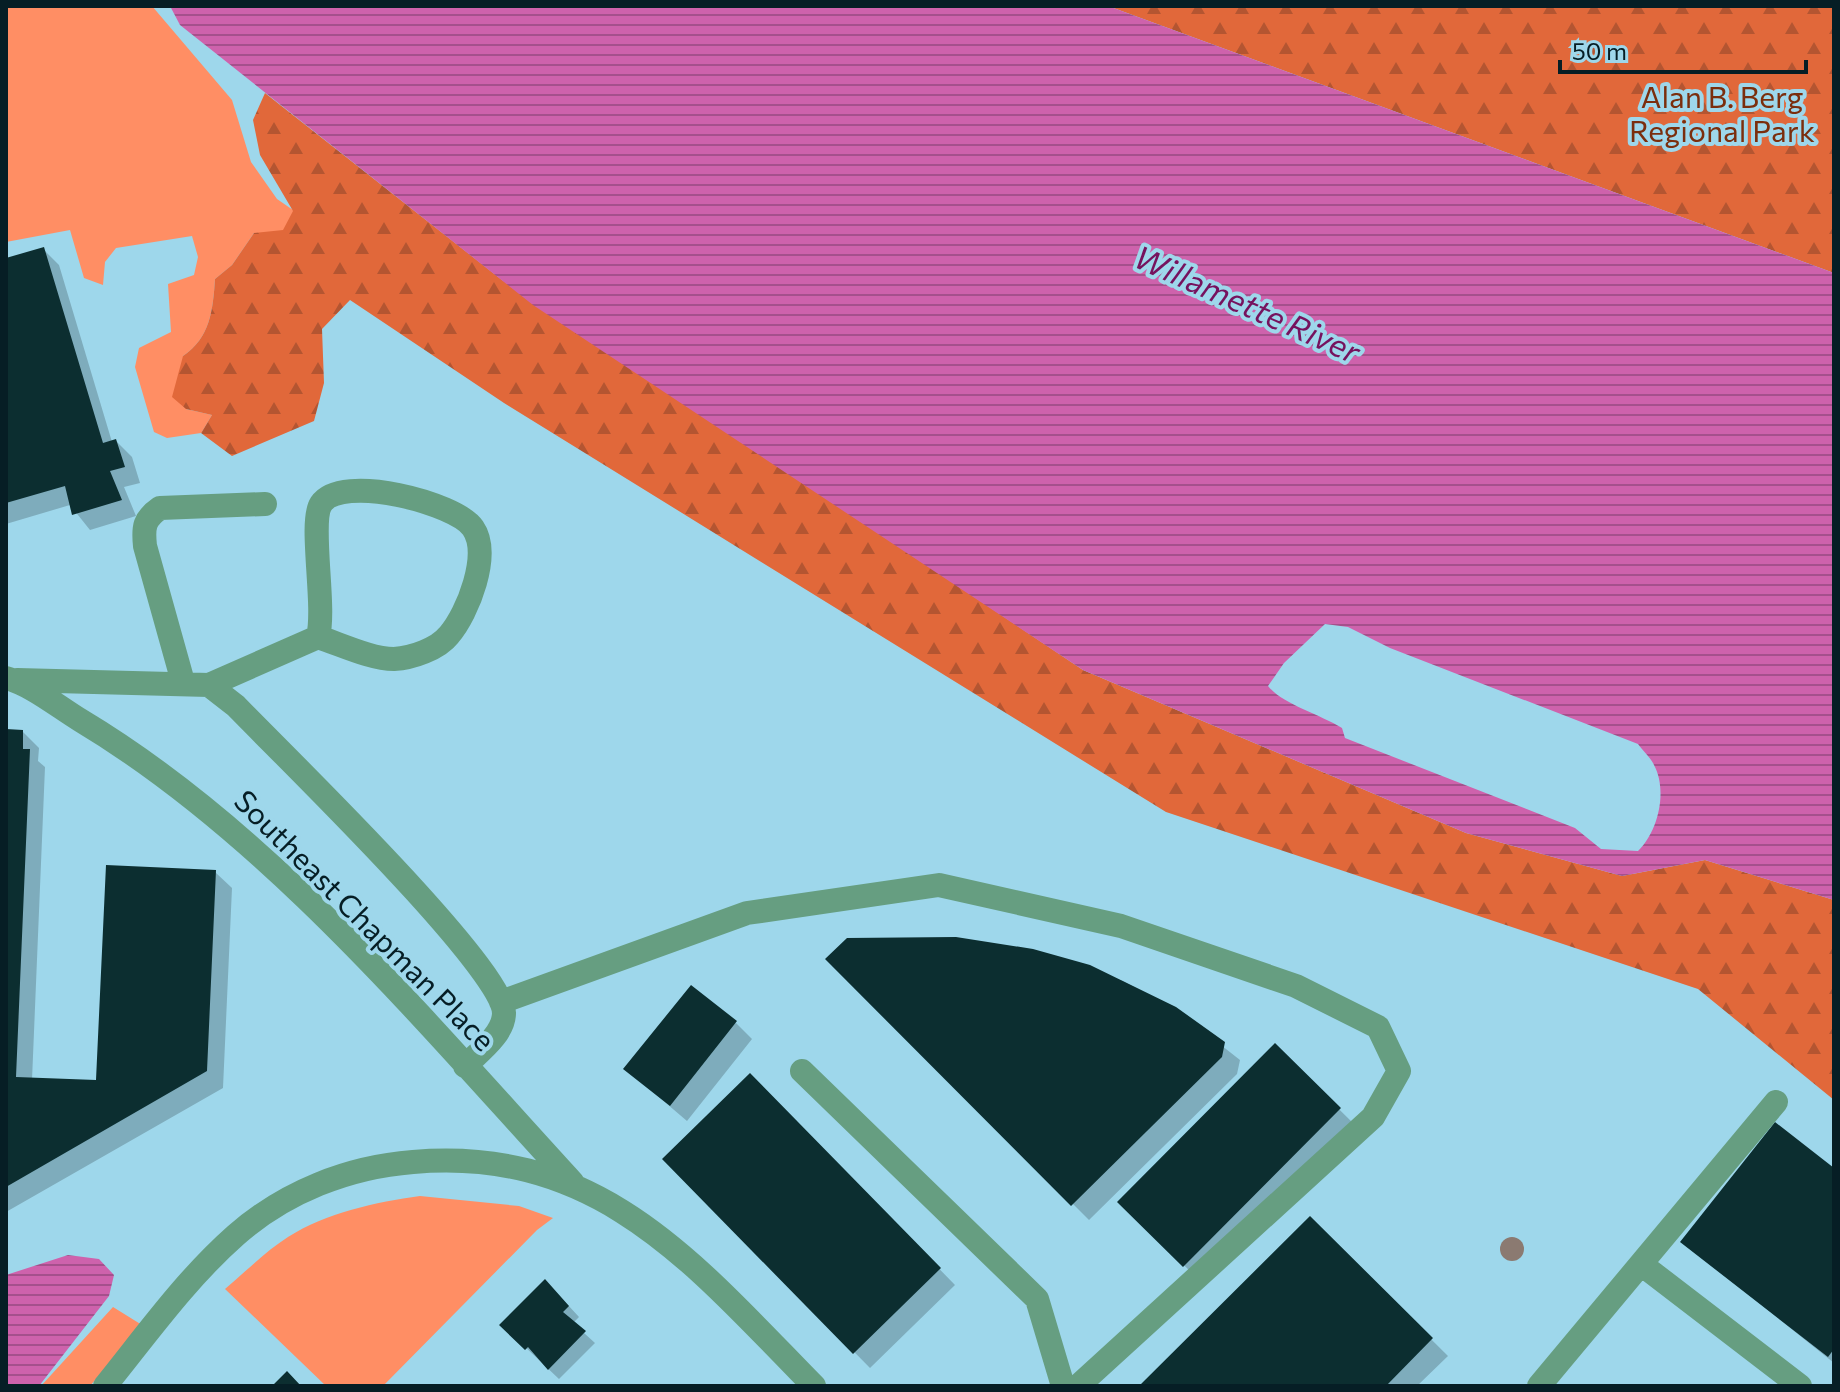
<svg xmlns="http://www.w3.org/2000/svg" width="1840" height="1392" viewBox="0 0 1840 1392" font-family="Commissioner,sans-serif">
	<style>
		.green { fill: #ff8e64 }
		.forest { fill: url(#forest-firs) }
		.water { fill: url(#water-rules); fill-rule: evenodd }
		.shadow { fill: #0003 }
		.building { fill: #0c2e30 }
		.lines { fill: none; stroke-linecap: round; stroke-linejoin: round }
		.minor { stroke: #669e81; stroke-width: 24 }
		.tree { fill: #8b7a71 }
		.labels { text-anchor: middle; stroke-width: 8; stroke-linejoin: round; paint-order: stroke }
		.park-label { font-size: 30px; fill: #7b2e0d; stroke: #9ed7eb }
		.street-label { font-size: 30px; fill: #061e25; stroke: #9ed7eb }
		.water-label { font-size: 32px; font-style: italic; fill: #76125e; stroke: #9ed7eb }
	</style>
	<defs>
		<pattern id="forest-firs" width="22" height="20" patternUnits="userSpaceOnUse" patternTransform="scale(2)"><rect width="22" height="20" fill="#e1683a"/><path d="M5 1l3.5 6h-7zM16 11l3.5 6h-7z" fill="#b45531"/></pattern>
		<pattern id="water-rules" width="6" height="5" patternUnits="userSpaceOnUse" patternTransform="scale(2)"><rect width="6" height="5" fill="#ce62ac"/><path d="M0 2.5h6" fill="none" stroke="#a5508c"/></pattern>
	</defs>
	<rect width="100%" height="100%" fill="#9ed7eb"/>
	<!-- green -->
	<path class="green" d="M6,6h146l80,94 19,62 26,37 16,11v34l-39,-11 -22,32 -17,14c-2,31 -5,59 -32,77l3,53 26,6 -11,18 -34,5 -13,-6 -19,-65 4,-19 32,-16 -3,-48 26,-9 4,-18 -6,-21 -76,12 -11,14 -2,23 -19,-7 -14,-48 -64,12z
		M420,1196l99,10 34,12 -16,12 -154,156h-57l-101,-97c20,-17 41,-38 63,-52 38,-24 88,-35 132,-41z
		M113,1307l29,18 -52,61h-49z"/>
	<!-- forest -->
	<path class="forest" d="M1108,6h726v267z
		M265,93l237,187 581,390 383,163 156,43 83,-16 129,40v200l-136,-111 -532,-177 -662,-409 -154,-103 -28,29 2,54 -10,38 -82,35 -31,-23 11,-18 -26,-6 -14,-12 11,-41c27,-18 30,-46 32,-77l17,-14 22,-32 29,-3 10,-19 -33,-56 -7,-35z"/>
	<!-- water -->
	<path class="water" d="M170,6h938l726,267v627l-129,-40 -83,16 -156,-43 -383,-163 -550,-365 -353,-280zM1325,624l23,3 42,21 248,96c5,7 13,14 16,21 14,26 4,67 -16,86l-37,-2 -26,-21 -230,-90 -3,-10c-23,-14 -60,-24 -74,-42l16,-23z
		M68,1255l31,4 15,16 -5,21 -70,90h-33v-111z"/>
	<!-- shadow -->
	<path class="shadow" d="M43,249l16,16 53,177 4,-1 16,16 8,26 -16,4 12,29 -46,14 -20,-25 -64,19v-264z
		M6,731l17,1 16,16 -1,13 7,6 -13,313 66,2 117,-210 17,16 -9,200 -217,124z
		M1032,950l91,31 52,28 65,51 -3,14 -148,146 -261,-261z
		M736,1023l16,16 -65,82 -61,-52z
		M1275,1046l80,79 -155,156 -80,-79z
		M750,1075l205,210 -85,83 -206,-209z
		M1834,1171v192l-151,-121z
		M1310,1219l138,137 -31,30h-275z
		M556,1292l23,25 -6,6 22,20 -36,36 -57,-54z"/>
	<!-- building -->
	<path class="building" d="M44,247l59,196 13,-4 9,28 -15,4 12,29 -50,15 -7,-29 -59,17v-245z
		M6,729l17,1v19h7l-14,328 80,3 10,-215 110,5 -9,201 -201,116z
		M956,937l77,12 57,16 86,42 49,35 -3,15 -151,149 -246,-247 22,-21z
		M691,985l46,36 -67,85 -47,-37z
		M1275,1043l66,65 -158,159 -66,-65z
		M750,1073l191,195 -88,86 -191,-195z
		M1775,1122l59,46v181l-6,8 -148,-115z
		M1310,1216l123,122 -47,48h-247z
		M545,1279l24,27 -6,6 23,19 -38,39 -20,-23 -3,3 -26,-25z
		M287,1371l14,15h-29z"/>
	<g class="lines">
		<!-- minor -->
		<path class="minor" d="M6,678c26,7 51,28 74,42 189,113 345,302 493,463
			M17,680l192,5 27,21c44,46 266,260 268,307 0,21 -25,39 -39,53
			M183,682l-38,-136c-2,-19 -1,-27 15,-38l105,-4
			M209,685l109,-48c8,-31 -9,-115 3,-133 20,-31 135,-1 152,24 18,26 -5,85 -24,107 -11,14 -37,23 -55,24 -23,0 -54,-15 -76,-22
			M501,1002l246,-89 192,-28 182,41 175,60 82,41 21,44 -26,46 -295,269
			M802,1071l235,228 26,87
			M1641,1264l159,122
			M105,1386c42,-52 81,-107 131,-151 49,-43 112,-68 177,-73 187,-16 282,103 401,224
			M1539,1386l237,-284"/>
	</g>
	<!-- trees -->
	<circle class="tree" cx="1512" cy="1249" r="12"/>
	<g class="labels">
		<!-- park labels -->
		<g class="park-label">
			<text x="1722" y="108">Alan B. Berg<tspan x="1722" dy="34">Regional Park</tspan></text>
		</g>
		<!-- street labels -->
		<g class="street-label">
			<text transform="translate(364 921) rotate(45)" y="10">Southeast Chapman Place</text>
		</g>
		<!-- water labels -->
		<g class="water-label">
			<text transform="translate(1247 305) rotate(24)" y="11">Willamette River</text>
		</g>
	</g>
	<!-- border -->
	<rect width="1840" height="1392" fill="none" stroke="#061e25" stroke-width="16"/>
	<!-- scale -->
	<path d="M1560 60v12h246v-12" fill="none" stroke="#061e25" stroke-width="4"/>
	<text x="1572" y="60" font-size="24" fill="#061e25" stroke="#9ed7eb" stroke-width="6" paint-order="stroke">50 m</text>
</svg>
